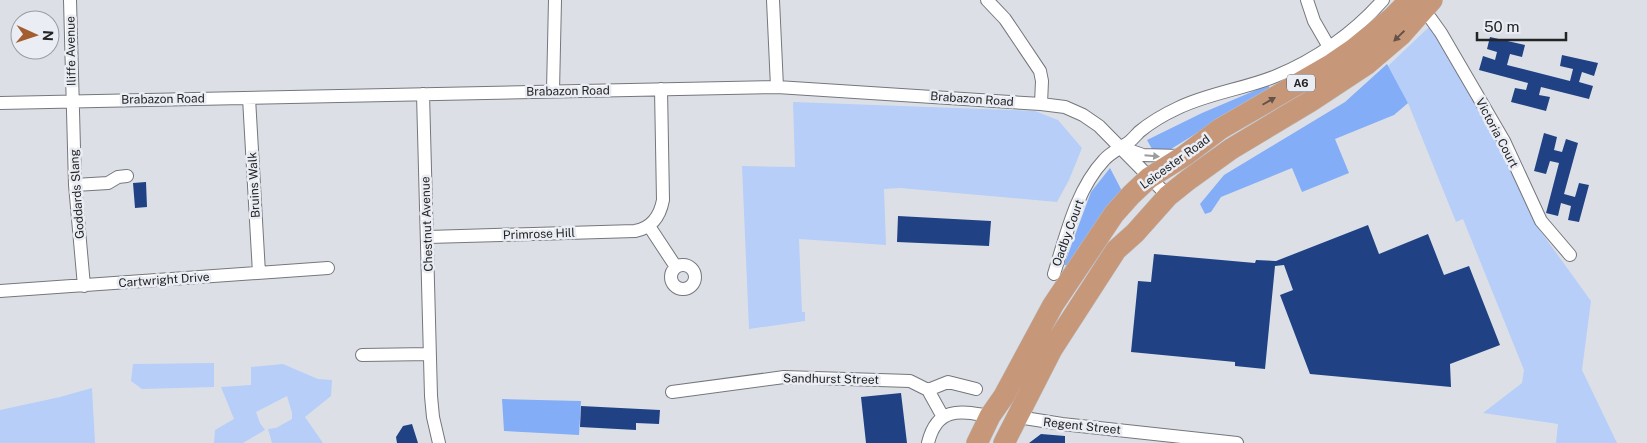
<svg xmlns="http://www.w3.org/2000/svg" width="1647" height="443" viewBox="0 0 1647 443" font-family="'Public Sans',sans-serif">
	<style>
		.green { fill: #b6cef8 }
		.forest { fill: #84adf7 }
		.building { fill: #204284 }
		.lines { fill: none; stroke-linecap: round; stroke-linejoin: round }
		.minor-casing { stroke: #74777c; stroke-width: 14 }
		.trunk-casing { stroke: #bdbdbe; stroke-width: 22 }
		.minor { stroke: #fff; stroke-width: 12 }
		.trunk { stroke: #c7977a; stroke-width: 21 }
		.oneway { fill: #655248 }
		.oneway2 { fill: #9c9c9d }
		.labels { text-anchor: middle; stroke-width: 5; stroke-linejoin: round; paint-order: stroke }
		.shield { fill: #eaedf3; stroke: #5f6064; stroke-width: 1 }
		.shield-label { font-size: 11px; font-weight: bold; fill: #232426 }
		.street-label { font-size: 12px; fill: #232426; stroke: #eaedf3 }
	</style>
	<rect width="100%" height="100%" fill="#dce0e6"/>
	<!-- green -->
	<path class="green" d="M1431,25l75,132 30,68 55,76 -9,69 35,73h-61l2,-19 -75,-11 39,-30 2,-13 -61,-151 -7,3 -48,-119 -20,-37z
		M793,102l242,9 23,9 24,28 -13,32 -12,22 -157,-14 -16,1 2,56 -87,-6 3,73h3v9l-56,8 -7,-163 53,1z
		M214,363v24l-72,2 -11,-8 2,-17z
		M283,364l35,15 14,1 -1,16 -26,21 18,26h-51l-4,-14 8,-1 16,-9v-6l-5,-17 -31,16 4,11 5,7 -22,13h-29l1,-13 19,-11 -13,-32 30,-2v-18z
		M92,388l3,55h-95v-33l60,-13z"/>
	<!-- forest -->
	<path class="forest" d="M1387,64l21,39 -14,12 -59,24 14,34 -47,19 -10,-24 -71,29 -10,15 -6,2 -5,-10 24,-29 121,-73z
		M1268,85l2,3 -99,61h-19l-5,-9 55,-27z
		M1110,168l12,23 -53,75 -5,-1 27,-73z
		M502,399l79,2 -2,34 -75,-4z"/>
	<!-- building -->
	<path class="building" d="M1490,37l35,8 -3,12 -12,-3 -3,11 63,16 3,-12 -13,-3 2,-11 36,8 -4,13 -12,-4 -3,10 14,4 -4,13 -48,-12 -2,8 11,2 -4,14 -35,-9 4,-14 11,2 2,-7 -49,-13 4,-14 12,4 2,-8 -10,-3z
		M1544,133l13,4 -3,13 8,2 4,-13 12,4 -14,51 11,3 4,-14 10,2 -10,37 -11,-2 3,-14 -10,-3 -3,13 -12,-3 13,-50 -9,-2 -4,13 -12,-3z
		M146,182l1,25 -12,1 -2,-25z
		M898,216l93,5 -2,25 -92,-4z
		M1368,225l11,29 49,-20 16,41 25,-9 31,79 -50,19 1,23 -141,-13 -30,-79 13,-5 -9,-25 -9,1 -10,103 -30,-3v-4l-104,-10 7,-71 13,1 3,-28 101,9 1,-3 20,1z
		M901,393l6,50h-41l-5,-46z
		M581,406l79,4 -1,14 -23,-1v7l-56,-3z
		M412,424l6,19h-21l-1,-6 7,-11z
		M1041,434l24,2v7h-36z"/>
	<g class="lines">
		<defs>
			<path id="minor" d="M70,0l5,185 9,101
				M773,0l4,87
				M987,0l18,19 35,52 2,10 -1,23
				M1307,0l7,21 15,26
				M1423,11l8,8 10,14 63,108 37,80 29,34
				M553,91l2,-91
				M423,94l8,302 2,21 6,26
				M249,98l10,175
				M0,103l777,-16 264,17 24,3 18,8 16,11 69,70
				M1123,148l20,7 36,1
				M75,185l33,-2 10,-6 9,-1
				M649,226l27,41
				M428,237l207,-6c17,-3 25,-15 28,-31l-2,-111
				M671 277a12 12 0 1 1 24 0a12 12 0 1 1-24 0Z
				M1054,274c12,-38 22,-84 50,-114 7,-8 17,-12 25,-18 4,-3 7,-7 10,-10 12,-10 26,-18 39,-24 31,-15 66,-19 98,-32 40,-16 79,-44 107,-76
				M0,291l328,-23
				M362,355l68,-1
				M928,390l20,-8 28,7
				M672,392l112,-15 126,4 18,9 15,27
				M1018,417l44,7 175,19
				M928,443c9,-37 32,-32 62,-27"/>
			<path id="trunk" d="M977,443l13,-27 14,-20 49,-91 61,-91 17,-19 18,-17 35,-22 36,-27 112,-65 22,-15 38,-31 18,-18
				M1004,443l48,-94 64,-99 19,-17 33,-37 20,-16 43,-31 80,-48 56,-37 34,-29 31,-35"/>
		</defs>
		<!-- minor casing -->
		<use href="#minor" class="minor-casing"/>
		<!-- trunk casing -->
		<use href="#trunk" class="trunk-casing"/>
		<!-- minor -->
		<use href="#minor" class="minor"/>
		<!-- trunk -->
		<use href="#trunk" class="trunk"/>
	</g>
	<!-- one-way arrows -->
	<defs><path id="oneway-solid" d="M-6-.8H1V-3.2L6.5 0L1 3.2V.8H-6Z" transform="scale(1.25)"/></defs>
	<g class="oneway">
		<use href="#oneway-solid" transform="translate(1399 36) rotate(136)"/>
		<use href="#oneway-solid" transform="translate(1269 101) rotate(-30)"/>
	</g>
	<use class="oneway2" href="#oneway-solid" transform="translate(1152 156) rotate(5)"/>
	<g class="labels">
		<!-- shield labels -->
		<rect class="shield" x="1287" y="74.5" width="28" height="17" rx="4"/>
		<g class="shield-label">
			<text x="1301" y="87">A6</text>
		</g>
		<!-- street labels -->
		<g class="street-label">
			<text transform="translate(71 51) rotate(-91)" y="4">Iliffe Avenue</text>
			<text transform="translate(568 91) rotate(-1)" y="4">Brabazon Road</text>
			<text transform="translate(163 99) rotate(-1)" y="4">Brabazon Road</text>
			<text transform="translate(972 99) rotate(4)" y="4">Brabazon Road</text>
			<text transform="translate(1497 133) rotate(62)" y="4">Victoria Court</text>
			<text transform="translate(1175 162) rotate(-36)" y="4">Leicester Road</text>
			<text transform="translate(254 185) rotate(-93)" y="4">Bruins Walk</text>
			<text transform="translate(77 194) rotate(-94)" y="4">Goddards Slang</text>
			<text transform="translate(427 224) rotate(-92)" y="4">Chestnut Avenue</text>
			<text transform="translate(1068 233) rotate(-70)" y="4">Oadby Court</text>
			<text transform="translate(539 234) rotate(-2)" y="4">Primrose Hill</text>
			<text transform="translate(164 280) rotate(-4)" y="4">Cartwright Drive</text>
			<text transform="translate(831 379) rotate(1)" y="4">Sandhurst Street</text>
			<text transform="translate(1082 426) rotate(6)" y="4">Regent Street</text>
		</g>
	</g>
	<!-- north arrow -->
	<g transform="translate(35 35) rotate(93)"><circle r="24" fill="#eaedf3" stroke="#9a9da1"/>
	<path d="M0-4L9 19L0 12L-9 19Z" fill="#a25d30"/>
	<text y="-8" font-size="14" font-weight="bold" text-anchor="middle" fill="#232426">N</text>
	</g>
	<!-- scale -->
	<path d="M1477 32v8h89v-8" fill="none" stroke="#232426" stroke-width="2.5"/>
	<text x="1484" y="32" font-size="15" fill="#232426" stroke="#eaedf3" stroke-width="4" paint-order="stroke">50 m</text>
</svg>
